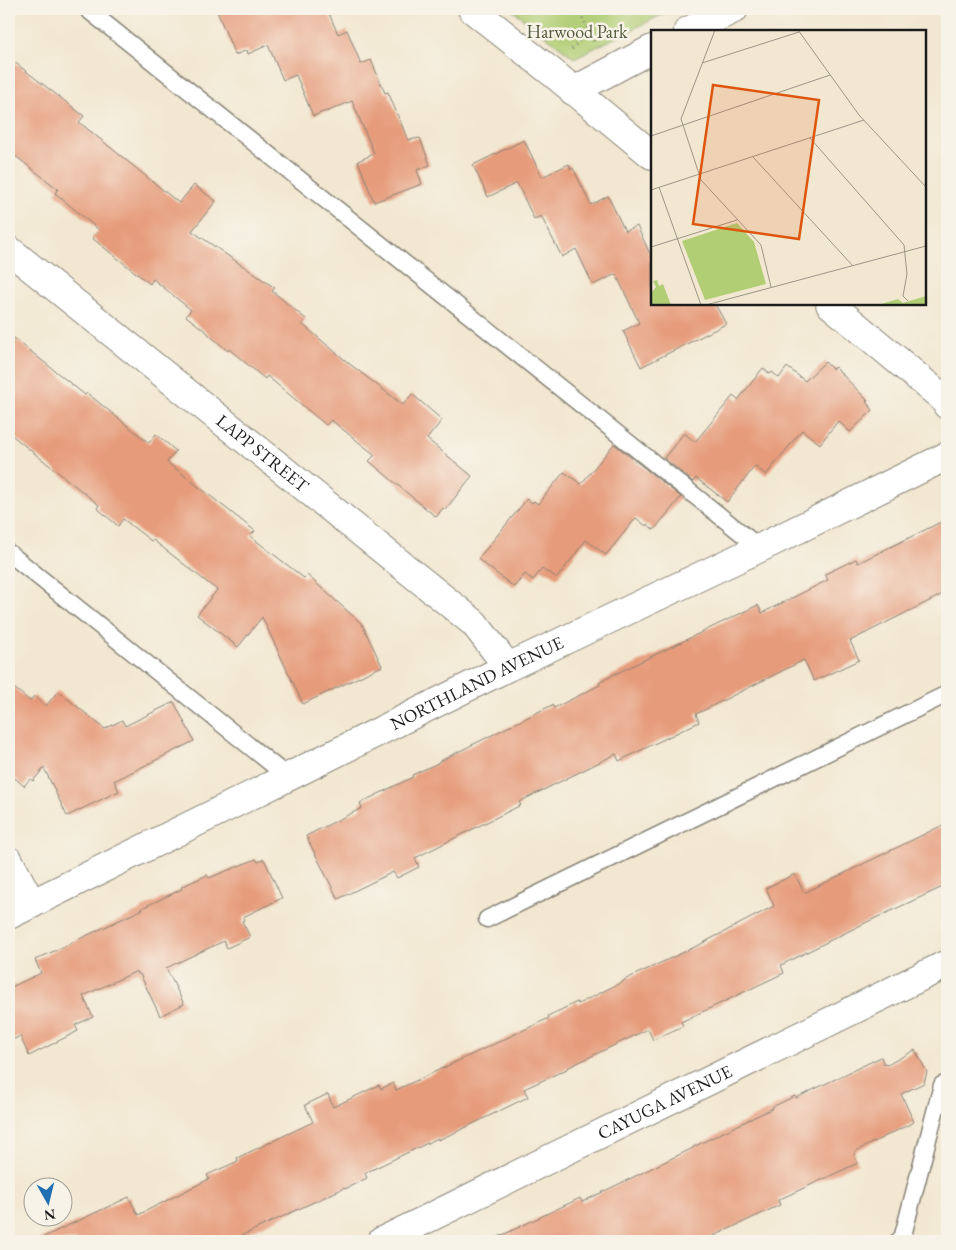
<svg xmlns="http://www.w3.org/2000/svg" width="956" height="1250" viewBox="0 0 956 1250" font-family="'EB Garamond',serif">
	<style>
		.green { fill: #b1ce75; stroke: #667548 }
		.building { fill: #e69b7a }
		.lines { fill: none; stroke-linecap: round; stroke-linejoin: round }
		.service-casing { stroke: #878276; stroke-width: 19 }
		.minor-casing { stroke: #878276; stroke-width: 30 }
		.path { stroke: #878276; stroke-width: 3; stroke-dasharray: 1 4; stroke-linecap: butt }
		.service { stroke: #fff; stroke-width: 16 }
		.minor { stroke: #fff; stroke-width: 28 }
		.labels { text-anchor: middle; stroke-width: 5; stroke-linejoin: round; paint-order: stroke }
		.park-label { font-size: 18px; fill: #505a3b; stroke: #f7f3e8 }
		.street-label { font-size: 18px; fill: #1c1c1c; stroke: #f7f3e8 }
		.inset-road { fill: none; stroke: #9c9688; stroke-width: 1 }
		.view { fill: #de560d; fill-opacity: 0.15; stroke: #de560d; stroke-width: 2.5 }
		.inset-edge { fill: none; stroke: #1c1c1c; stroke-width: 2.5 }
	</style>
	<rect width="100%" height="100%" fill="#f7f3e8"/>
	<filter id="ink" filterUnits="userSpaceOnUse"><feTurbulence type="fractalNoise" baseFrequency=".02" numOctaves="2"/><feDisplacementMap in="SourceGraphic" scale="10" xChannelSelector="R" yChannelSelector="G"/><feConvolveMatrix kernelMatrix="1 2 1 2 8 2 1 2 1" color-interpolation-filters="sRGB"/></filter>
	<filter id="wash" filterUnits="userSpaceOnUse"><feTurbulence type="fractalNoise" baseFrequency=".0096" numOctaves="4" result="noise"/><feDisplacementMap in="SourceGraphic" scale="20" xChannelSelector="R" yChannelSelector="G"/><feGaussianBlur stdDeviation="1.12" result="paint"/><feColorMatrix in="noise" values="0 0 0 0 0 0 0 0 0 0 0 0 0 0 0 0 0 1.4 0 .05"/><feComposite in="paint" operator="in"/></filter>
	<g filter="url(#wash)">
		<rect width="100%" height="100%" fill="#f2e7d0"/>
		<!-- green -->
		<path class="green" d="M511,9h163l-100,49z"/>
		<g id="blocks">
			<!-- building -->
			<path class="building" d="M216,9h111l11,25 9,-4 14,34 10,-4 14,33 3,-1 20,48 12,-2 10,27 -13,5 5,14 -48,18 -16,-41 11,-5v-1l5,-2 -22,-52 -26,11v-1l-13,5 -17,-41 -13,5 -15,-35 -20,9 -1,-4 -12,5z
				M9,58l75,58 -5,6 100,81 15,-18 22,16 -24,30 83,57 -3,3 34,28 -4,5 49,41 52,40 9,-11 30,26 -15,19 45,37 -27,34 -2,-2 -7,9 -67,-56 6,-6 -44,-35 -5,5 -59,-49 -2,3 -36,-30 -1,2 -20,-17v-1l-22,-17 5,-6 -38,-31 -3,5 -58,-46 7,-8 -44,-37 3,-4 -49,-38z
				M524,140l18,37 27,-13 2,6 2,-2 18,37 17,-9 17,35 12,-5 15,32v46h63l11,20 -85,43 -18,-36 16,-8 -23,-49 -23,11 -17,-36 -14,8 -21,-41 -7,3 -17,-36 -29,14 -15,-32z
				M9,334l76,61 2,-2 62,50 7,-9 20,17 -9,11 88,69 -5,5 54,42 3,-3 55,49 20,42 -79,38 -41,-87 -24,30 -41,-32 20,-25 -64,-50 -2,1 -28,-22 -5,7 -21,-18 2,-3 -90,-72z
				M825,362l7,7 3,-2 33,34 -2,1 7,8 -23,22 -12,-11 -18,23 -18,-14 -36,45 -11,-9 -28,36 -31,-24 -3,4 -29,-24 20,-25 11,9 38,-46 5,4 25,-32 7,6 2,-2 7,6 8,-11 18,14z
				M614,444l67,53 -27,33 -7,-6 -1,2 -10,-8 -30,37 -20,-15 -29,38 -8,-6 -1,1 -6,-4 -9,11 -8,-6 -11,13 -36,-28 49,-60 5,4 2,-2 4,3 26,-32 17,12z
				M947,519v73l-97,49 9,19 -45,21 -10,-21 -108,54 3,8 -80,39 -3,-7 -97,48 2,3 -106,53 4,9 -22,11 -4,-6 -55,27 -32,-63 56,-28 -2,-5 53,-26 -1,-2 26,-12v-1l114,-57 2,3 46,-23 -1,-2 14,-8 145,-70 4,8 66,-33 -3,-6 31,-15 2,4z
				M9,684l21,17 4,-5 12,10 12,-15 47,38 17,-9 3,6 49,-24 20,39 -80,40 5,10 -52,25 -23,-48 -11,13 -3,-2 -6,7 -15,-13z
				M947,823v62l-80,37 -86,43 3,8 -103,49 2,4 -30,14 -5,-11 -81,39v1l-43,20 4,8 -74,36 -16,7v-2l-73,35 2,5 -22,11 -1,-1 -114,53h-195l94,-44 9,18 71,-36 -2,-4 31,-14 -1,-3 76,-36 -8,-17 23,-11 5,13 46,-22 2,4 12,-6 3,7 130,-61 23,-11 -1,-2 29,-14 1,2 46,-23v-1l75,-35 75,-39 -8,-18 29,-14 9,19z
				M256,859l2,3 6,-3 18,39 -39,19 1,3 -2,1 8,16 -23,11 -3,-7 -58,27 18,36 -24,12 -20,-42h-2l-1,-3 -54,25 10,21 -18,8 3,6 -49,25 -9,-20 -11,6v-54l32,-15 -6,-13 108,-51 -1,-1 40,-19 -1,-2 26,-12 2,3z
				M915,1050l12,22 -3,11 -23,11 13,28 -60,30 2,2 -2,1 4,8 -80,37 2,5 -77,36h-213l90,-43 2,4 111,-54v-1l80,-39 -1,-1 23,-11 1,2 85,-41 3,7 2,-1 1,2z"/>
		</g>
	</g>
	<g filter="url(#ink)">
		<use href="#blocks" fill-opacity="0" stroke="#878276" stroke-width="1"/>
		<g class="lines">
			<defs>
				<path id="service" d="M87,9l673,539
					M9,553l279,224
					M487,919l460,-225
					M898,1241l4,-2 40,-154"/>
				<g id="minor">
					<path d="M472,9l82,65 98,81"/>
					<path d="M688,31l46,-22"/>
					<path d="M573,91l79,-42"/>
					<path id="s1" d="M9,250l465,373 34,44"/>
					<path d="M830,304l114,95 3,6"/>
					<path d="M9,861l23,43"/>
					<path id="s2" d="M9,915l279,-138 220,-110 252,-119 187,-92"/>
					<path id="s3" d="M382,1241l565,-277"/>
				</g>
			</defs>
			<!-- service casing -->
			<use href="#service" class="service-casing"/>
			<!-- minor casing -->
			<use href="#minor" class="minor-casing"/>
			<!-- path -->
			<path class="path" d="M578,9l17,35
				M572,49l16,-19"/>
			<!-- service -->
			<use href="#service" class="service"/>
			<!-- minor -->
			<use href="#minor" class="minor"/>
		</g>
	</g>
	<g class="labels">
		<!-- park labels -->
		<g class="park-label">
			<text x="577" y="38">Harwood Park</text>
		</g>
		<!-- street labels -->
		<g class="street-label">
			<text dy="6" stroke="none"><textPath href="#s1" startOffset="325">LAPP STREET</textPath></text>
			<text dy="6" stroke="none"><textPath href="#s2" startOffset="522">NORTHLAND AVENUE</textPath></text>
			<text dy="6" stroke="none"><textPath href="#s3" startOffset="315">CAYUGA AVENUE</textPath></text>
		</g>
	</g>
	<!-- overview -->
	<g transform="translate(651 30)">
		<rect width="275" height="275" fill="#f2e7d0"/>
		<path d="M86,193l17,19 12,42 -61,16 -23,-59zM6,250l2,6 4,-2 8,21h-20v-12l5,-6 -3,-6zM275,266v9h-48l20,-6 5,4z" fill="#b1ce75"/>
		<path class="inset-road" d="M64,0l-34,89 20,61 60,65 10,42M147,0l61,85 67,72M51,33l97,-31M0,106l179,-61M159,108l94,107 3,29 -4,22 5,5M102,127l100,109M8,157l42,118M0,160l213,-70M0,217l86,-27M55,275l220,-59"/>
		<path class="view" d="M62,55l106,15 -20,139 -106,-15z"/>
		<rect width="275" height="275" class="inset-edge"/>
	</g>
	<!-- margin -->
	<rect width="956" height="1250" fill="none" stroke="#f7f3e8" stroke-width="30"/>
	<!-- north arrow -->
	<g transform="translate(48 1202) rotate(172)"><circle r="24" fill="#f7f3e8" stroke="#9f9d96"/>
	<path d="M0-4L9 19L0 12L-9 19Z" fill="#1f6fb2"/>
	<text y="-8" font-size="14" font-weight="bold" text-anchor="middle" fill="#1c1c1c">N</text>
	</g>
</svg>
